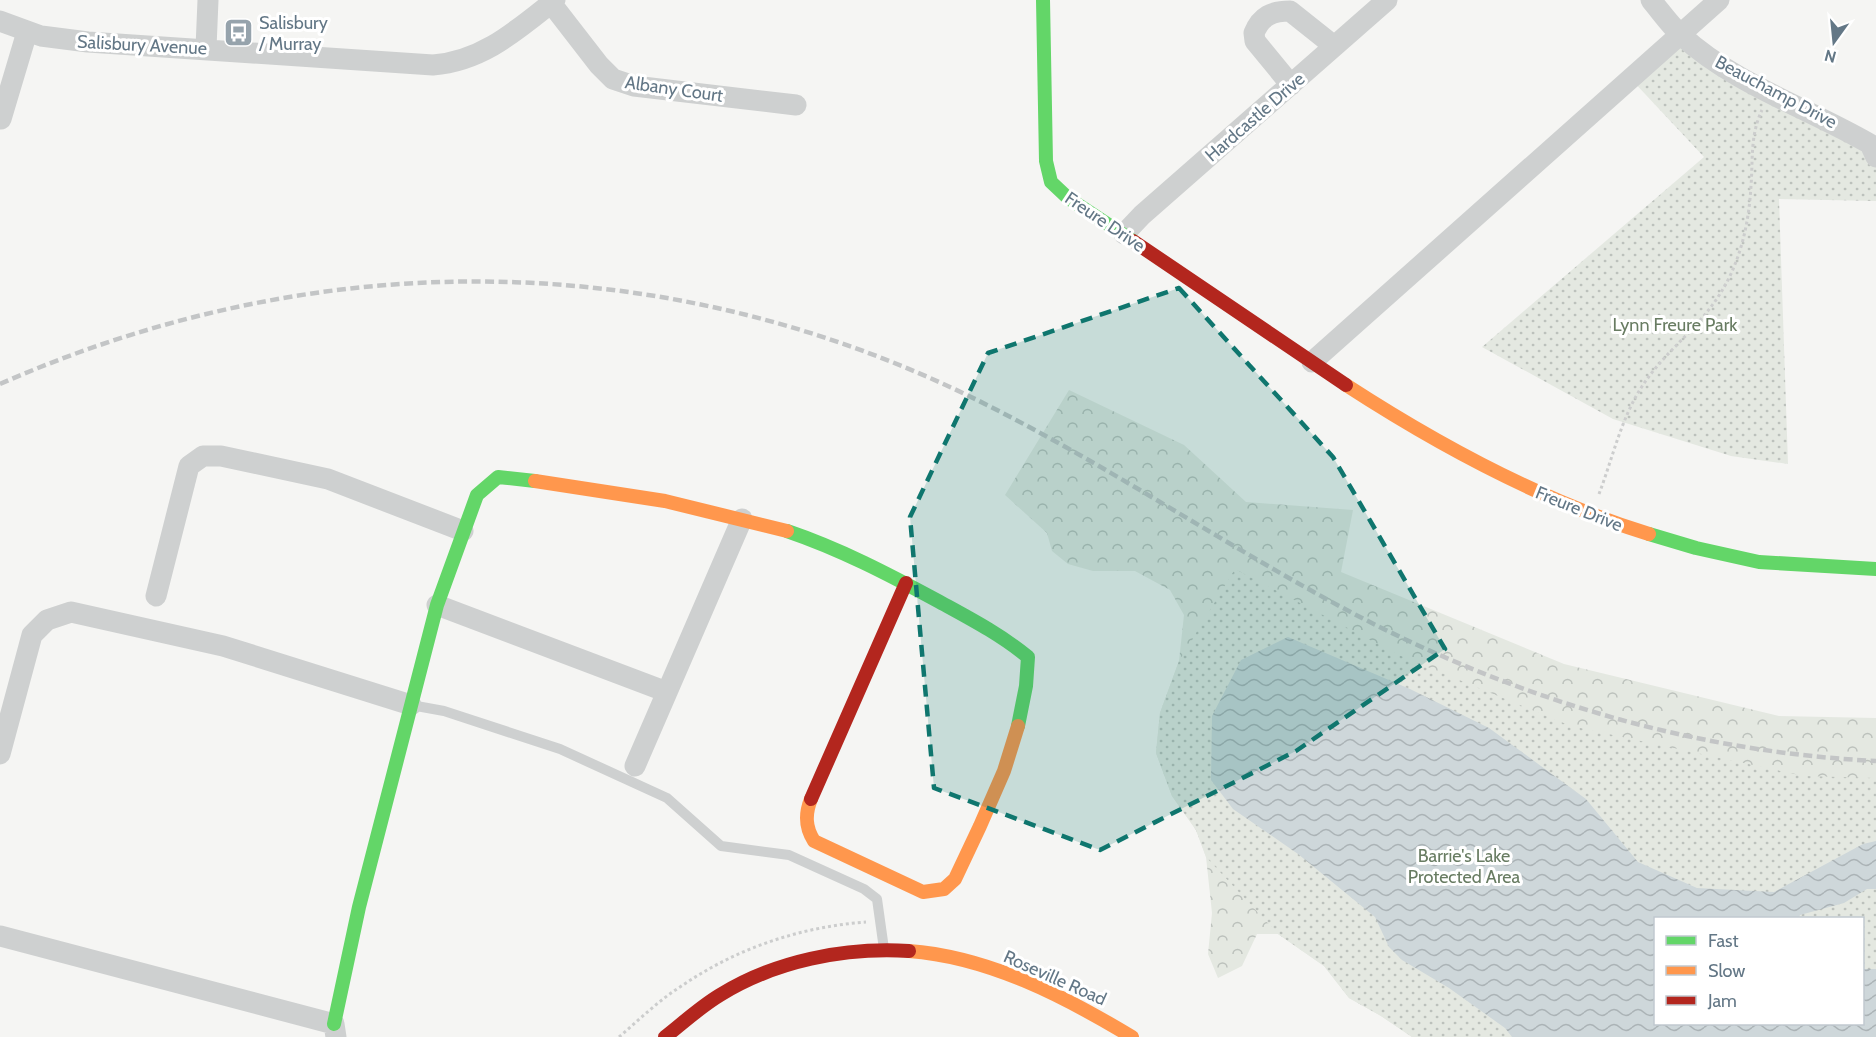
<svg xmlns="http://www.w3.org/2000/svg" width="1876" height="1037" viewBox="0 0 1876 1037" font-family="Cabin,sans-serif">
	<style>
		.forest { fill: url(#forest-crowns) }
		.park { fill: url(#park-dots); fill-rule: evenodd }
		.water { fill: url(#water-waves) }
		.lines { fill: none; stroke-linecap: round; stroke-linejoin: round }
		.path { stroke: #cccdcd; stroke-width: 3; stroke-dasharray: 3 3; stroke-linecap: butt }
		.lane { stroke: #ced0d0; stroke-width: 10 }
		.street { stroke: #ced0d0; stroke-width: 21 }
		.fast { stroke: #63d668; stroke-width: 14 }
		.slow { stroke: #ff974d; stroke-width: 14 }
		.jam { stroke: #b3261e; stroke-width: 14 }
		.rail { stroke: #c3c5c6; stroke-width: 4.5; stroke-dasharray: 9 4.5; stroke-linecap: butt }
		.marked { fill: #0f766e; fill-opacity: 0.2; stroke: #0f766e; stroke-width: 4.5; stroke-dasharray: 12 8; stroke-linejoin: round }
		.labels { text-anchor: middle; stroke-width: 6; stroke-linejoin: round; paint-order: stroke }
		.poi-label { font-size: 18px; fill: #637786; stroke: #fff; text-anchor: start }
		.street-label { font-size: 18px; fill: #637786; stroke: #fff }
		.park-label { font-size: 18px; fill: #687c62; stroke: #fff }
	</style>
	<defs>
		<pattern id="forest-crowns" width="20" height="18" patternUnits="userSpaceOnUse" patternTransform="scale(1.5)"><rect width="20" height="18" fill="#e4e8e1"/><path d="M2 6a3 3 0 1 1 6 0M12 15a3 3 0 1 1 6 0" fill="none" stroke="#bcc1bc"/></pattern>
		<pattern id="park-dots" width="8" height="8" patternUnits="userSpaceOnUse" patternTransform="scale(1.5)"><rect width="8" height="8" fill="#e4e8e1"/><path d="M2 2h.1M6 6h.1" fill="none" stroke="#bcc1bc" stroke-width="1.8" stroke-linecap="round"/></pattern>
		<pattern id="water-waves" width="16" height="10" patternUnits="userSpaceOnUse" patternTransform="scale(1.5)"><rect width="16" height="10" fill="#ced7da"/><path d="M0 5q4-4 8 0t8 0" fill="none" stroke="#abb3b6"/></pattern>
	</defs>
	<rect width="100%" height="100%" fill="#f5f5f3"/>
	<!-- forest -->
	<path class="forest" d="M1069,390l115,55 62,57 107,8 -12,62 223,92 215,52 97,2v123l-179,47 -285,149 -31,-21 -32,-18 -25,-32 -46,-32h-21l-15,32 -24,12 -10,-24 4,-41 -6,-56 -10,-27 -24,-34 -16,-43 4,-40 19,-52 5,-46 -14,-25 -35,-19h-42l-25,-7 -16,-13 -5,-18 -42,-38z"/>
	<!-- park -->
	<path class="park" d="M1681,38l168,102 27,24v37l-97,-2 9,265 -57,-8 -118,-37 -131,-72 222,-190 -73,-78z
		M1235,569l166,87 170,70 233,50 72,2v259h-464l-31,-21 -32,-18 -25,-32 -46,-32 -72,-77 -10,-27 -24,-34 -16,-43 4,-40 19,-52zM1656,918h206v106h-206z"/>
	<!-- water -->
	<path class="water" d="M1288,637l122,52 79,39 97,71 52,63 59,26 77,4 89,-48 13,-3v48h-9l-23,14 -44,12 -1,3h-143v106h206l1,-55h13v68h-364l-7,-9 -56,-40 -47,-28 -13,-13 -14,-30 -77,-63 -65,-45 -22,-29 1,-64 29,-56z"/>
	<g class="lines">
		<!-- path -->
		<path class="path" d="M1599,494c13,-34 22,-75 42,-106 26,-41 64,-62 88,-110 14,-29 20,-59 22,-92 2,-26 -1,-51 11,-76
			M619,1037c20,-17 39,-36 61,-50 55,-38 119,-60 186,-65"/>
		<!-- lane -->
		<path class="lane" d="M411,705l33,6 116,38 107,49 54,48 68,9 75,34 13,10 7,50"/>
		<!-- street -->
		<path class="street" d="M1651,0c10,12 19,25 30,35 53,49 127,73 189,109l6,13
			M551,3l48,62 14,14 21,7 162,19
			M0,21l41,15 47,6 345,23c50,-4 84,-35 122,-65
			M206,48l2,-48
			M1291,85l-36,-44 -1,-8c7,-17 18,-22 36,-22l44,35
			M1,119l26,-87
			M1124,234l18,-19 245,-215
			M1312,362l407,-362
			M156,596l33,-130 14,-10h18l107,23 135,52
			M437,605l230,87
			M0,754l32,-119 15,-15 24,-8 152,34 188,59
			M635,766l107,-247
			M0,936l334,88 2,13"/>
		<!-- fast -->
		<path class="fast" d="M1043,0l3,161 5,21 17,16 65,43
			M787,531c53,18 101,43 151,70 31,17 62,33 90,56l-2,29 -8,40
			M1649,534l47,14 63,14 117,7
			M334,1024l25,-117 78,-302 40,-110 21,-18 37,4"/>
		<!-- slow -->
		<path class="slow" d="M1346,385c94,61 195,116 303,149
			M535,481l130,20 122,30
			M811,799c-6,15 -6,28 3,42l109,51 21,-3 11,-10 25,-53 24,-55 14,-45
			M909,951c80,6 155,45 223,86"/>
		<!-- jam -->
		<path class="jam" d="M1133,241l213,144
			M811,799l95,-216
			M665,1037c18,-14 35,-30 55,-42 55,-34 124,-48 189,-44"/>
		<!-- rail -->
		<path class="rail" d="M0,384c325,-143 678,-138 995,25 125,64 241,143 365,208 161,83 334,135 516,144"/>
	</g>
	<!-- marked area -->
	<path class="marked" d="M1179,288l154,169 112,192 -149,102 -196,99 -166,-62 -24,-271 78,-164z"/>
	<!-- icons -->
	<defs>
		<symbol id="bus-square" viewBox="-11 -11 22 22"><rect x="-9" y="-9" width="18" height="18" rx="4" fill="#96a3ac" stroke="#fff"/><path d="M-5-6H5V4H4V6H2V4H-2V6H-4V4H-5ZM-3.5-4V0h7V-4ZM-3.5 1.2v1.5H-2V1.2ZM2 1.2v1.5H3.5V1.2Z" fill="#fff"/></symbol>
	</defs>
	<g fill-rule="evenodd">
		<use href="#bus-square" x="222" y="16" width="33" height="33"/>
	</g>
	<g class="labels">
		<!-- poi labels -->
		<g class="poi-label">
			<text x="259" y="29">Salisbury<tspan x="259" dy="21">/ Murray</tspan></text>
		</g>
		<!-- street labels -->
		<g class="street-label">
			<text transform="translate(142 45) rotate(3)" y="6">Salisbury Avenue</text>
			<text transform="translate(674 89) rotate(8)" y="6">Albany Court</text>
			<text transform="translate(1776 92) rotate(28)" y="6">Beauchamp Drive</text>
			<text transform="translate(1255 117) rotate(-41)" y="6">Hardcastle Drive</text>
			<text transform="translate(1105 222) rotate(34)" y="6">Freure Drive</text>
			<text transform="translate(1579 509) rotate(22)" y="6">Freure Drive</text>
			<text transform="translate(1055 978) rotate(24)" y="6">Roseville Road</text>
		</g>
		<!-- park labels -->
		<g class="park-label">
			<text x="1675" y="331">Lynn Freure Park</text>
			<text x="1464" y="862">Barrie's Lake<tspan x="1464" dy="21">Protected Area</tspan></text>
		</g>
	</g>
	<!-- legend -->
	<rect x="1654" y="917" width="210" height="108" fill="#ffffff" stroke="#c1c9cf" stroke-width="1.5"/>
	<rect x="1666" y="936" width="30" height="9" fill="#63d668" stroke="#c1c9cf" stroke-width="1.5"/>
	<text x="1708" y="947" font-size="18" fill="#637786">Fast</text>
	<rect x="1666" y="966" width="30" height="9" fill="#ff974d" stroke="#c1c9cf" stroke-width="1.5"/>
	<text x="1708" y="977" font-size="18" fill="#637786">Slow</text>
	<rect x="1666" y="996" width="30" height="9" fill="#b3261e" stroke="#c1c9cf" stroke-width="1.5"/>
	<text x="1708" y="1007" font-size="18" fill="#637786">Jam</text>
	<!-- north arrow -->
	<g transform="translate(1834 42) rotate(195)" stroke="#ffffff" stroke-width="4.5" paint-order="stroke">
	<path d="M0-4.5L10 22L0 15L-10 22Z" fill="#637786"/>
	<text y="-9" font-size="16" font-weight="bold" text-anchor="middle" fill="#637786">N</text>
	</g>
</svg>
